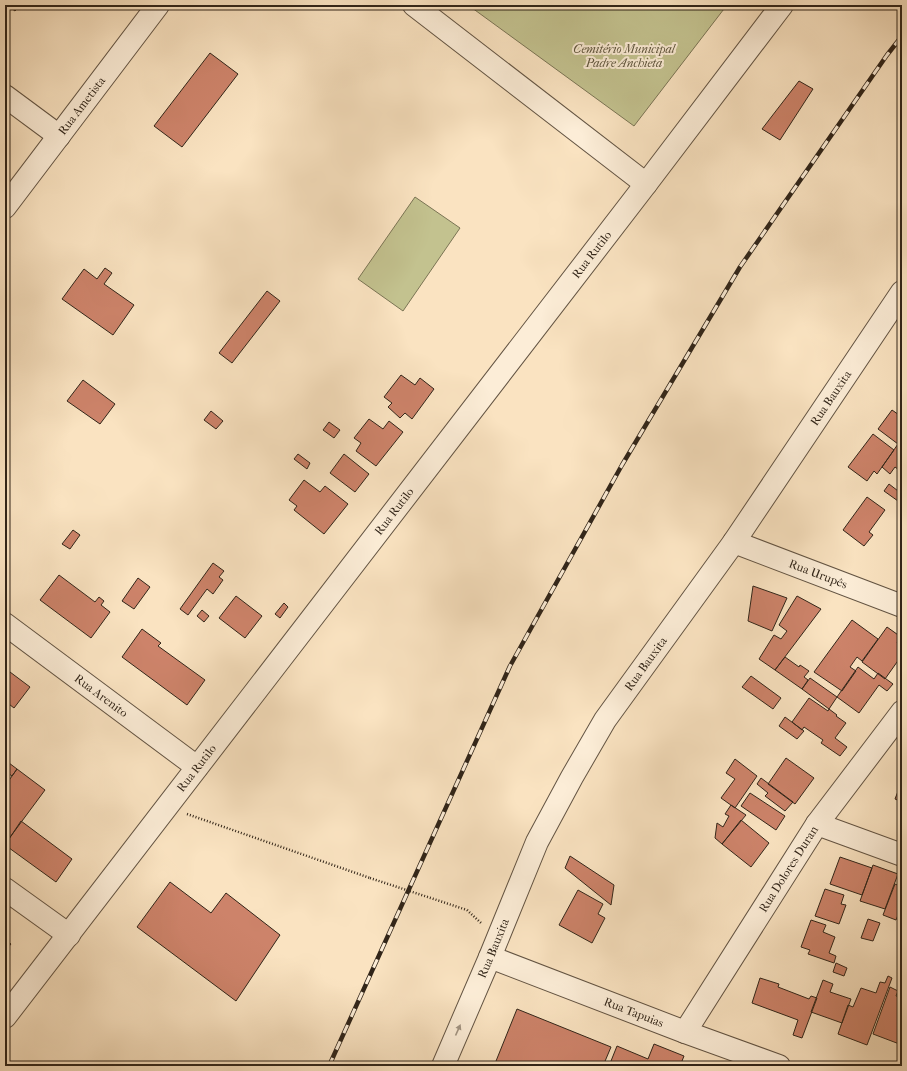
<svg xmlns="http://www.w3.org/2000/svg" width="907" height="1071" viewBox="0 0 907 1071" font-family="'IM FELL French Canon',serif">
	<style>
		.green { fill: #c3c28f; stroke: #7a7454 }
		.building { fill: #cd836a; stroke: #312519 }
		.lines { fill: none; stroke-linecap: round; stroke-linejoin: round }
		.minor-casing { stroke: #635443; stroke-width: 24 }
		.path { stroke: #312519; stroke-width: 2.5; stroke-dasharray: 1 2; stroke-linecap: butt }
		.minor { stroke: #fcedd7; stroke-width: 22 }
		.rail-casing { stroke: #312519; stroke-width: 4.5 }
		.rail { stroke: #fcedd7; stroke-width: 3; stroke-dasharray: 9; stroke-linecap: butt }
		.path-bridge { stroke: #312519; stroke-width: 2.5; stroke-dasharray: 1 2; stroke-linecap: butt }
		.oneway { fill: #a19382 }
		.labels { text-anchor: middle; stroke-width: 4; stroke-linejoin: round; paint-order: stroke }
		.park-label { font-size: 12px; font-style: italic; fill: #5d543c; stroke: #fcedd7 }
		.street-label { font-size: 12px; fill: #312519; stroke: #fcedd7 }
	</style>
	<rect width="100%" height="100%" fill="#fae3c1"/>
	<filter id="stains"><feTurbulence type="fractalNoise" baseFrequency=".005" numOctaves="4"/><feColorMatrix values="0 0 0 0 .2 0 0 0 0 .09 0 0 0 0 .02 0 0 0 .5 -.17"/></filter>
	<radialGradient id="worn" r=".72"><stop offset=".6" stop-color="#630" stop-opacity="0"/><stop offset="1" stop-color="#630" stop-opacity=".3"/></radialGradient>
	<!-- green -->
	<path class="green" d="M468,5h259l-93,121z
		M415,197l45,31 -57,83 -45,-32z"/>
	<!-- building -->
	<path class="building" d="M7,5h13l-5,6z
		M210,53l28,21 -56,73 -28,-21z
		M799,81l14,8 -33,51 -18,-11z
		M105,268l7,5 -8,11 30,21 -21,30 -51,-36 22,-30 13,10z
		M267,291l13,10 -48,62 -13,-10z
		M401,375l14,10 5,-7 14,11 -22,30 -7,-6 -5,5 -12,-11 4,-4 -8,-6z
		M83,380l32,24 -15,20 -33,-23z
		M892,410l10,7v30l-24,-18z
		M211,411l12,10 -7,8 -12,-9z
		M369,419l14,10 6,-8 14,11 -27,34 -20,-15 5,-8 -7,-5z
		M329,422l11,8 -6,8 -11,-8z
		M873,434l21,16 -17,24 -3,-3 -7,10 -19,-14z
		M898,444l4,3v25l-7,-5 -5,7 -8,-7z
		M298,454l12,9 -3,6 -13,-10z
		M344,454l25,20 -14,18 -25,-19z
		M304,480l16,12 5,-6 23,18 -24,30 -30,-24 3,-4 -8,-6z
		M889,484l13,10 -4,7 -14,-10z
		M867,497l18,13 -16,22 4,3 -9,11 -21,-16z
		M73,530l7,5 -10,14 -8,-5z
		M213,563l11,8 -5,6 4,3 -10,14 -6,-5 -19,26 -8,-6z
		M59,575l36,27 4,-5 5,4 -3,4 9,7 -19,26 -51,-38z
		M138,578l12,9 -16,22 -12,-8z
		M753,586l34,12 -15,33 -24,-10z
		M236,596l26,20 -17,22 -26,-20z
		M797,596l24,13 -46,61 -16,-11 15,-24 7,4 6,-8 -8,-6z
		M284,603l4,4 -8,11 -5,-4z
		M202,610l7,6 -5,6 -7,-6z
		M852,620l26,19 -16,22 -5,-4 -7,10 6,4 -14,20 -28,-19z
		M887,627l14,10 -4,6 5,4v8l-17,24 -23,-17z
		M142,629l19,14 -3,3 47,34 -18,25 -65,-48z
		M785,657l14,10 1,-2 9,6 -5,6 4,3 -6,9 -27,-19z
		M858,667l16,12 4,-6 15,11 -6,7 -8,-6 -20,28 -22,-16z
		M10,672l20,15 -16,21 -9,-7v-21z
		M751,676l30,22 -8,11 -31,-22z
		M810,678l27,19 -8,12 -27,-20z
		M809,698l19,13 1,-2 8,6 -1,1 10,7 -11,15 12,9 -7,9 -19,-13 2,-3 -19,-13 -2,3 -10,-8z
		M785,717l19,14 -7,8 -18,-13z
		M786,758l28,20 -19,26 -27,-20z
		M735,759l22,17 -22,32 -14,-10 14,-19 -9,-6z
		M5,760l12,9 -5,7 -7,-5z
		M17,769l28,21 -40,54v-58z
		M761,778l32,24 -8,9 -20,-15 3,-3 -11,-9z
		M902,781v21l-7,-3z
		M750,793l35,23 -9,14 -35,-24z
		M731,805l15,10 -24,29 -7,-6 2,-15 6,4 6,-11 -4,-2z
		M741,820l28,23 -18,24 -29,-23z
		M21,821l51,38 -16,23 -51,-37z
		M570,856l44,29 -3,20 -46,-37z
		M840,857l32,11 -10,27 -32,-11z
		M873,865l25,9 -13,35 -25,-8z
		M170,882l41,31 15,-20 54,42 -44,66 -99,-74z
		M895,884l7,3v30l-4,-2 -2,5 -13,-5z
		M825,889l19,6 -3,9 5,1 -7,19 -24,-8z
		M578,890l25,14 -5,10 7,4 -13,25 -33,-18z
		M868,919l12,4 -7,18 -12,-3z
		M811,920l15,5 -3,7 12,5 -6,16 7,3 -2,7 -26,-9 2,-4 -9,-3z
		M5,939l6,5 -6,7z
		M836,963l11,5 -3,8 -11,-4z
		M888,976l4,2 -25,67 -29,-11 10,-29 5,2 8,-19 15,5 4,-11 5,1z
		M760,978l19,6 -1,3 31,12 2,-3 6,2 -15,40 -9,-3 5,-15 -46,-17z
		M823,980l10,4 -3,8 21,7 -9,24 -31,-11z
		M890,987l8,4 -2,5 6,2v15l-2,5 2,1v26l-29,-11z
		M517,1009l94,38 -8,19h-109z
		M654,1044l30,12 -4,10h-71l8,-20 31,13z"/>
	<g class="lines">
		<defs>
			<g id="minor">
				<path d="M414,5l232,179"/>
				<path d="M5,96l54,40"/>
				<path id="s1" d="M5,207l153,-202"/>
				<path id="s2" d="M734,542l168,64"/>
				<path id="s3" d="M5,624l192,143"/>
				<path d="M817,824l85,31"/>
				<path d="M5,889l64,46"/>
				<path id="s4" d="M490,957l195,75 94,34"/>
				<path id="s5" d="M5,1017l641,-833 136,-179"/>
				<path id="s6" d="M685,1032l132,-208 85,-112"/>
				<path id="s7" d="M443,1066l47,-109 47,-115 35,-65 33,-57 129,-178 168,-250"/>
			</g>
		</defs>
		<!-- minor casing -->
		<use href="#minor" class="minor-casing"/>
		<!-- path -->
		<path class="path" d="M187,814l183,64
			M467,910l14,13"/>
		<!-- minor -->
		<use href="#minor" class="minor"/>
		<defs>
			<path id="rail" d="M329,1066l181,-400 112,-201 118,-198 147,-212 15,-19"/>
		</defs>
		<!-- rail casing -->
		<use href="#rail" class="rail-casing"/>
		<!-- rail -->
		<use href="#rail" class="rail"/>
		<!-- path-bridge -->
		<path class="path-bridge" d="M370,878l97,32"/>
	</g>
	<!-- one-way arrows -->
	<defs><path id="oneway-solid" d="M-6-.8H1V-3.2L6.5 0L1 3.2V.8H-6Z"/></defs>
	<use class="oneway" href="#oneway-solid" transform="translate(458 1030) rotate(-66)"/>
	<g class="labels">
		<!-- park labels -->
		<g class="park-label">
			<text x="624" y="53">Cemitério Municipal<tspan x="624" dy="14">Padre Anchieta</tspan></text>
		</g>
		<!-- street labels -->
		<g class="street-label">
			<text dy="4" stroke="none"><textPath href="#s1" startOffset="127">Rua Ametista</textPath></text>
			<text dy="4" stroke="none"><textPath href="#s5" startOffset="962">Rua Rutilo</textPath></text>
			<text dy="4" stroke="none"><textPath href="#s7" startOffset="776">Rua Bauxita</textPath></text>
			<text dy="4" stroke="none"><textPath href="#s5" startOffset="638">Rua Rutilo</textPath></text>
			<text dy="4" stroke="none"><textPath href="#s2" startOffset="90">Rua Urupês</textPath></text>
			<text dy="4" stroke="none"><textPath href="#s7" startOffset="452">Rua Bauxita</textPath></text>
			<text dy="4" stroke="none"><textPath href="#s3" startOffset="120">Rua Arenito</textPath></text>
			<text dy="4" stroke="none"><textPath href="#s5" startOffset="314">Rua Rutilo</textPath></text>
			<text dy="4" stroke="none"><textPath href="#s6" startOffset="193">Rua Dolores Duran</textPath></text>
			<text dy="4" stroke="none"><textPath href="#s7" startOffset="128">Rua Bauxita</textPath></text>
			<text dy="4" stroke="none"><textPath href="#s4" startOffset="154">Rua Tapuias</textPath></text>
		</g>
	</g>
	<!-- margin -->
	<rect width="907" height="1071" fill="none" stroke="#fae3c1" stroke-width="20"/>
	<rect x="6" y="6" width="895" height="1059" fill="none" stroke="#312519" stroke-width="2"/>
	<rect x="10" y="10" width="887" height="1051" fill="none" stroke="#312519"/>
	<rect width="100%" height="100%" filter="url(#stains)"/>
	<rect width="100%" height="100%" fill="url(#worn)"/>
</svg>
